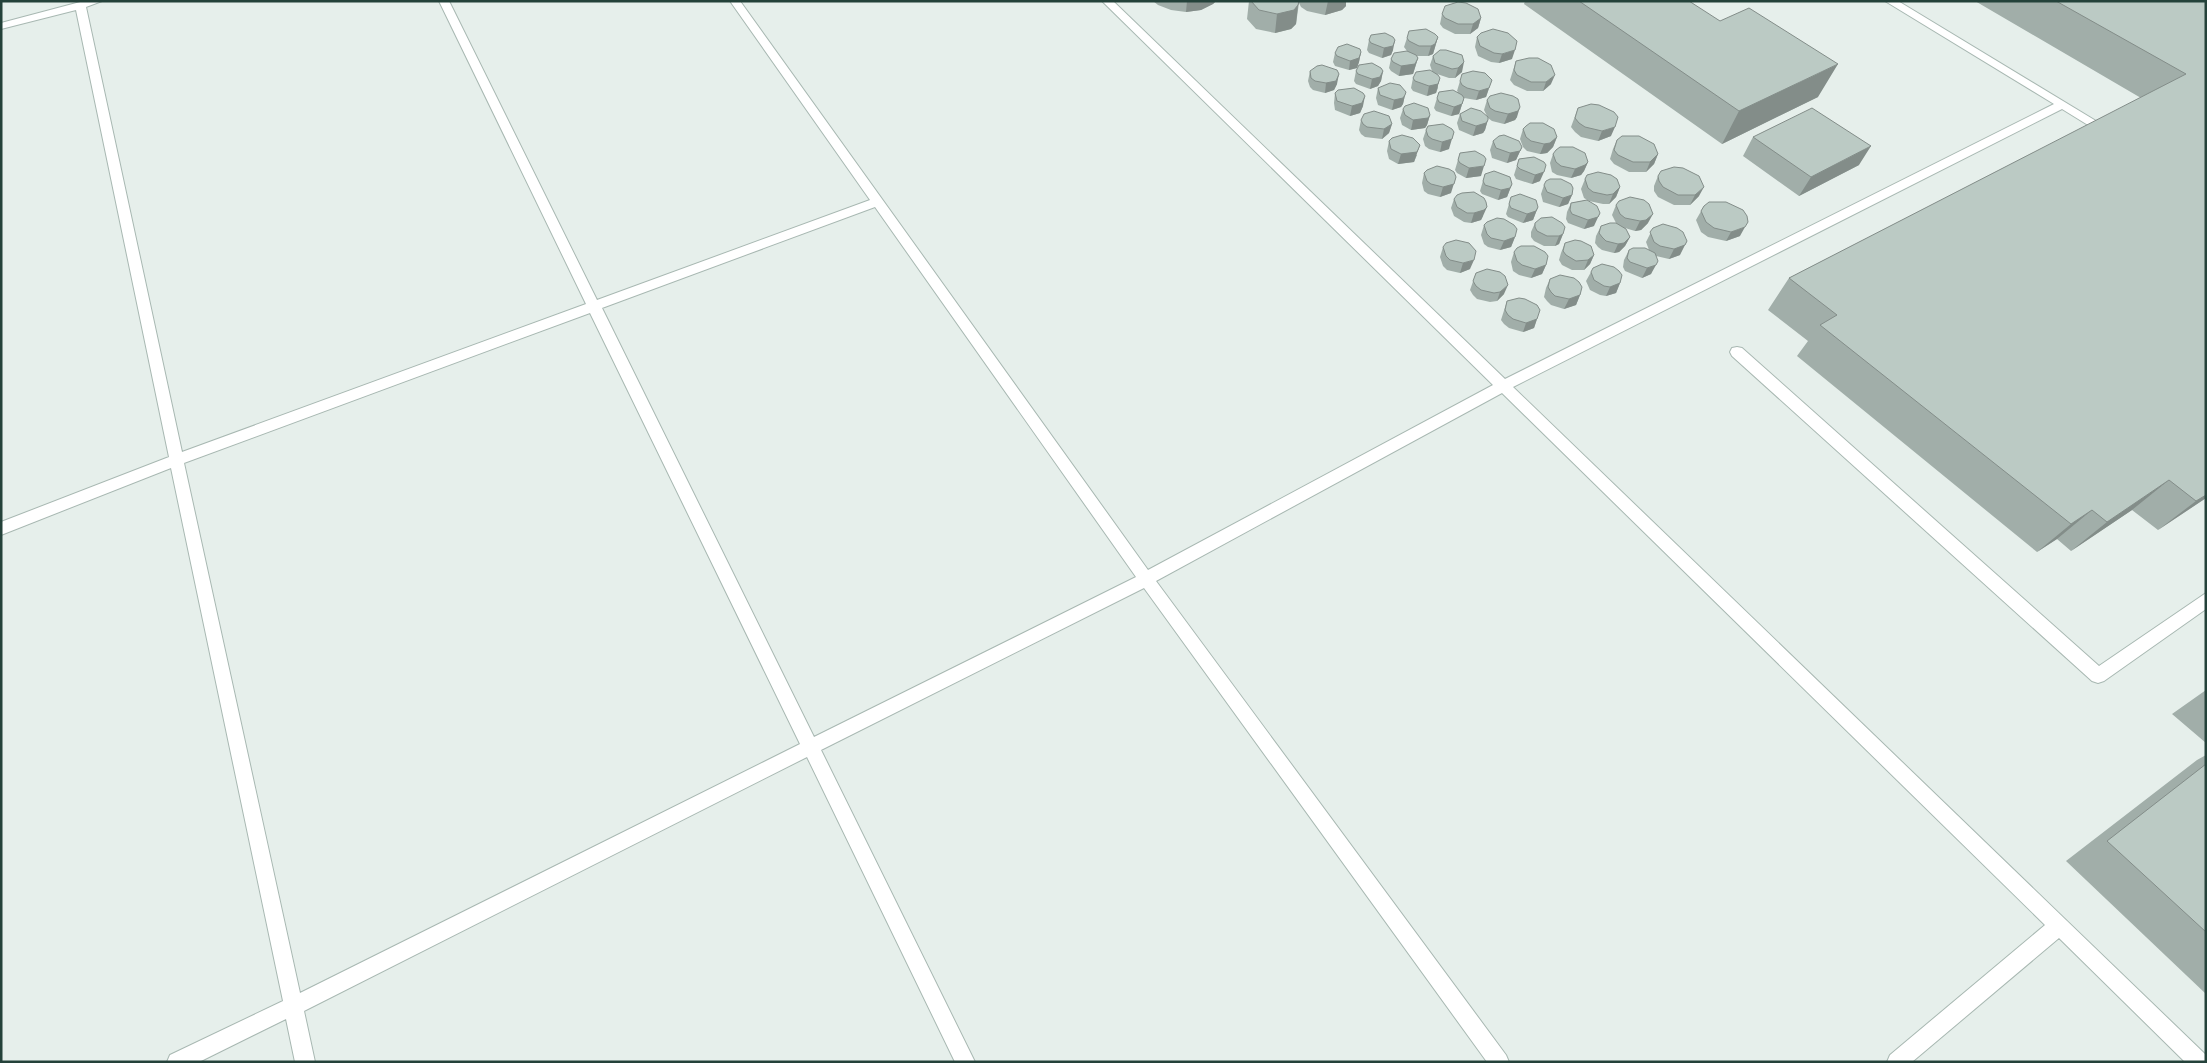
<svg xmlns="http://www.w3.org/2000/svg" width="2207" height="1063" viewBox="0 0 2207 1063" font-family="'IBM Plex Sans',sans-serif">
	<style>
		.lines { fill: none; stroke-linecap: round; stroke-linejoin: round }
		.minor-casing { stroke: #a8b8b2; stroke-width: 2 }
		.minor { fill: #fff; fill-rule: evenodd }
		.wall { fill: #a1aea9 }
		.shaded-wall { fill: #838d89 }
		.building { fill: #bbcac4; stroke: #838d89 }
	</style>
	<rect width="100%" height="100%" fill="#e6efeb"/>
	<g class="lines">
		<defs>
			<path id="minor" d="M84,1h18l-16,6 96,445 404,-148 -147,-303h10l148,299 273,-100 -140,-199h10l408,569 345,-185 -391,-384h11l392,378 549,-275 -169,-103h13l208,126 -6,4 -4,-1 -34,-21 -549,278 693,668v7h-21l-126,-124 -147,124h-25l3,-7 155,-130 -543,-532 -346,188 350,474 3,7h-22l-343,-474 -323,162 154,312h-20l-148,-305 -503,254 11,51h-20l-9,-43 -87,43h-32l3,-7 113,-54 -112,-533 -170,67v-13l168,-65 -93,-447 -75,19v-6zM875,207l261,370 -322,160 -212,-429zM590,313l210,431 -500,249 -116,-530z
				M1737,347l5,1 357,318 107,-73v16l-102,72 -6,2 -6,-2 -360,-325 -2,-4 2,-4z"/>
		</defs>
		<!-- minor casing -->
		<use href="#minor" class="minor-casing"/>
		<!-- minor -->
		<use href="#minor" class="minor"/>
	</g>
	<!-- wall -->
	<path class="wall" d="M1153,1h63l-3,3 -12,6 -15,2 -15,-2 -13,-5z
		M1249,1h97v5l-4,4 -17,5 -18,-4 -6,-4 -2,-4 -3,21 -5,5 -16,4 -19,-4 -9,-10z
		M1525,1h164l129,96 -96,47 -198,-140z
		M1975,1h231v497l-48,32 -26,-20 -61,41 -14,-12 -20,13 -240,-196 11,-15 -40,-31 21,-32 352,-180z
		M1442,14l39,4 -3,10 -8,6h-15l-12,-6 -3,-4z
		M1438,37l-5,17 -5,2h-11l1,2 -5,16 -14,2 -8,-5 -2,-3 2,-9 16,-8 -3,-4 3,-9z
		M1477,37l35,22 -13,4 -8,-1 -13,-6 -3,-9z
		M1369,40l24,10 -2,5 -9,3 -13,-5 -2,-3z
		M1440,50l22,22 -7,6h-6l-12,-4 1,14 -2,5 -9,3 -14,-5 -2,-3 2,-10 19,-7 -2,-6 3,-9z
		M1361,52l-2,10 -2,6 -8,2 -14,-4 -2,-4 2,-9z
		M1516,61l35,23 -8,7h-16l-13,-6 -4,-5z
		M1310,71l27,13 -3,6 -9,3 -12,-3 -3,-3 -2,-6z
		M1356,71h27l-2,10 -3,5 -8,3 -14,-5 -2,-3z
		M1492,80l-6,17 -10,3 -12,-2 -5,16 -8,2 -15,-5 -2,-3 3,-10 21,-6 -1,-1 3,-10z
		M1378,88l27,7 -2,9 -2,3 -9,3 -14,-5 -2,-7z
		M1335,93l28,13 -3,7 -10,3 -15,-6 -1,-7z
		M1487,100l30,17 -2,3 -11,4 -12,-3 -4,-3 -3,12 -2,3 -10,3 -14,-6 -2,-7 3,-9 27,2 -3,-6z
		M1578,108l33,28 -13,5 -17,-4 -6,-5 -4,-5z
		M1403,109l27,6 -3,10 -2,3 -14,2 -9,-5 -2,-7z
		M1361,120l31,4 -3,9 -7,6 -17,-2 -4,-3 -2,-4z
		M1428,126l21,23 -9,3 -11,-3 -4,-3 -2,-7 3,-9z
		M1523,129l34,8 -4,10 -6,6 -7,1 -13,-3 -4,-4 -3,-8z
		M1753,137l106,28 -60,31 -56,-40z
		M1617,140l41,14 -4,10 -8,8h-17l-15,-8 -4,-5 3,-10z
		M1389,141l28,14 -3,7 -16,2 -9,-5 -2,-8z
		M1493,141l29,6 -6,13 -9,3 -15,-5 -2,-8z
		M1460,153l21,23 -15,2 -9,-5 -2,-3z
		M1553,154l35,8 -4,9 -3,4 -10,3 -14,-3 -5,-3 -2,-9z
		M1534,157l6,24 -8,3 -16,-5 -2,-4 5,-16z
		M1424,173l27,20 -11,4 -12,-3 -4,-3 -2,-8z
		M1485,174l27,10 -5,13 -9,3 -16,-6 -2,-3z
		M1658,176l41,20 -9,9h-16l-16,-8 -4,-6v-5z
		M1585,179l35,8 -4,10 -7,7h-6l-14,-3 -5,-3 -3,-9z
		M1544,185l28,10 -4,9 -9,3 -16,-5 -2,-8z
		M1511,197l27,10 -5,13 -10,3 -15,-6 -2,-3z
		M1454,199l29,17 -2,4 -10,3 -7,-1 -10,-6 -3,-8z
		M1587,200l7,26 -10,3 -16,-6 -2,-4 1,-7 4,-9z
		M1616,205l32,18 -7,7 -6,1 -10,-3 5,9 -5,9 -6,6 -5,1 -12,-3 -4,-3 -3,-4 1,-7 5,-10 15,-3 -4,-8z
		M1704,206l36,30 -14,5 -18,-4 -7,-5 -5,-12z
		M1535,223l28,11 -4,10 -4,2h-11l-10,-5 -3,-4v-5z
		M1484,225l31,12 -4,10 -11,3 -12,-3 -4,-3 -3,-9z
		M1653,228l27,27 -11,4 -13,-3 -5,18 -9,4 -17,-7 -2,-4 1,-7 5,-10h20l-3,-8z
		M1565,243l29,12 -4,9 -6,6h-12l-10,-5 -3,-5 2,-7z
		M1443,247l27,22 -10,4 -13,-3 -4,-4 -3,-9z
		M1514,252l32,13 -4,9 -11,4 -12,-3 -6,-4 -2,-9z
		M1591,272l29,11 -4,10 -10,3 -6,-1 -10,-5 -4,-9z
		M1476,273l28,21 -7,7 -7,1 -13,-3 -4,-4 -3,-5z
		M1550,279l30,16 -4,10 -12,4 -13,-4 -4,-4 -3,-4 2,-9z
		M1507,301l30,18 -3,9 -11,4 -14,-4 -5,-4 -3,-4z
		M2206,690v53l-34,-29z
		M2206,755v239l-140,-133 131,-101z"/>
	<!-- shaded-wall -->
	<path class="shaded-wall" d="M1187,1h29l-3,3 -12,6 -15,2z
		M1328,1h18v5l-4,4 -17,5z
		M1298,5l-2,19 -5,5 -16,4 2,-19z
		M1481,18l-3,10 -8,6 3,-10z
		M1438,37l-5,17 -5,2 3,-10z
		M1395,40l-2,10 -2,5 -9,3 2,-10z
		M1515,50l-3,9 -13,4 3,-9z
		M1361,52l-2,10 -2,6 -8,2 1,-9z
		M1418,58l-5,16 -14,2 2,-10z
		M1464,62l-2,10 -7,6 3,-10z
		M1838,64l-20,33 -96,47 17,-33z
		M1383,71l-2,10 -3,5 -8,3 2,-10z
		M1339,74l-2,10 -3,6 -9,3 1,-10z
		M1555,75l-4,9 -8,7 3,-9z
		M1440,78l-4,15 -9,3 2,-10z
		M1489,88l-3,9 -10,3 3,-9z
		M1405,95l-2,9 -2,3 -9,3 2,-10z
		M1365,96l-2,10 -3,7 -10,3 2,-10z
		M1464,98l-5,16 -8,2 3,-9z
		M1520,107l-3,10 -2,3 -11,4 4,-10z
		M1430,115l-3,10 -2,3 -14,2 2,-10z
		M1488,120l-3,10 -2,3 -10,3 3,-10z
		M1392,124l-3,9 -7,6 2,-10z
		M1615,127l-4,9 -13,5 4,-10z
		M1454,132l-5,17 -9,3 2,-10z
		M1557,137l-4,10 -6,6 -7,1 4,-10z
		M1420,145l-6,17 -16,2 3,-10z
		M1871,146l-12,19 -60,31 12,-19z
		M1522,147l-6,13 -9,3 3,-10z
		M1658,154l-4,10 -8,8 4,-10z
		M1588,162l-4,9 -3,4 -10,3 4,-9z
		M1484,166l-3,10 -15,2 3,-10z
		M1544,172l-4,9 -8,3 3,-9z
		M1456,177l-5,16 -11,4 3,-10z
		M1512,184l-5,13 -9,3 3,-10z
		M1620,187l-4,10 -7,7 4,-10z
		M1704,187l-5,9 -9,9 5,-10z
		M1572,195l-4,9 -9,3 4,-9z
		M1487,207l-4,9 -2,4 -10,3 3,-10z
		M1538,207l-5,13 -10,3 4,-9z
		M1600,213l-6,13 -10,3 4,-9z
		M1653,214l-5,9 -7,7 -6,1 5,-10z
		M1745,227l-5,9 -14,5 5,-9z
		M1563,234l-4,10 -4,2 4,-10z
		M1515,237l-4,10 -11,3 4,-9z
		M1630,237l-5,9 -6,6 -5,1 4,-9z
		M1687,241l-7,14 -11,4 5,-10z
		M1594,255l-4,9 -6,6 4,-10z
		M1474,260l-4,9 -10,4 3,-10z
		M1546,265l-4,9 -11,4 4,-9z
		M1656,265l-5,9 -9,4 5,-10z
		M1620,283l-4,10 -10,3 4,-9z
		M1508,285l-4,9 -7,7 3,-9z
		M1580,295l-4,10 -12,4 5,-10z
		M1537,319l-3,9 -11,4 3,-9z
		M2169,480l-37,30 -61,41 36,-29z
		M2206,495v3l-48,32 38,-29z
		M2092,510l-35,29 -20,13 34,-28z"/>
	<!-- building -->
	<path class="building" d="M1251,1h48l-1,4 -4,5 -17,4 -18,-4z
		M1579,1h110l31,20 29,-13 89,56 -99,47z
		M2056,1h150v494l-10,6 -27,-21 -62,42 -15,-12 -21,14 -251,-199 17,-10 -48,-37 397,-204z
		M1458,2l8,1 12,6 3,9 -8,6h-15l-13,-6 -3,-4 3,-8z
		M1426,29l9,5 3,3 -3,7 -4,2h-12l-10,-5 -2,-3 2,-7z
		M1493,29l15,4 9,8 -2,9 -13,4 -8,-1 -14,-7 -3,-9 4,-4z
		M1385,33l8,4 2,3 -2,6 -9,2 -13,-5 -2,-3 2,-5z
		M1347,44l13,5 1,3 -2,6 -9,3 -13,-5 -2,-3 3,-6z
		M1440,50h6l16,5 2,7 -6,6 -6,1 -17,-6 -2,-7z
		M1407,51l9,4 2,3 -3,6 -14,2 -8,-4 -2,-3 3,-6z
		M1529,58h9l13,7 4,10 -9,7h-15l-14,-7 -3,-5 2,-9z
		M1372,63l9,5 2,3 -3,6 -8,2 -14,-5 -2,-3 3,-6z
		M1322,65l15,5 2,4 -3,7 -10,2 -11,-2 -4,-3 -1,-7 7,-5z
		M1430,70l8,5 2,3 -2,6 -9,2 -14,-5 -2,-3 3,-6z
		M1473,71l12,2 7,7 -3,8 -10,3 -12,-3 -5,-3 -2,-4 2,-7z
		M1390,83l10,2 6,7 -1,3 -2,3 -9,2 -14,-5 -2,-7z
		M1354,88l9,5 2,3 -3,7 -10,3 -15,-5 -2,-8 3,-3z
		M1453,90l9,5 2,3 -2,6 -8,3 -15,-5 -2,-4 2,-6z
		M1501,93l12,3 5,3 2,8 -2,4 -10,3 -13,-3 -5,-3 -3,-8 3,-4z
		M1414,103l14,5 2,7 -2,3 -15,2 -8,-5 -2,-6 2,-3z
		M1591,104l8,1 15,7 4,5 -3,10 -13,4 -17,-4 -6,-4 -4,-5 3,-10z
		M1471,108l10,3 7,6v3l-2,3 -10,3 -14,-5 -2,-7z
		M1812,108l59,38 -60,31 -58,-40z
		M1374,111l15,5 3,8 -8,5 -17,-2 -4,-3 -2,-4 3,-6z
		M1530,123h13l11,6 3,8 -7,6 -6,1 -13,-3 -5,-4 -3,-8 3,-3z
		M1443,124l9,5 2,3 -2,7 -10,3 -10,-3 -4,-3 -2,-6 2,-4z
		M1402,135l11,3 7,7 -3,7 -16,2 -10,-5 -2,-8 3,-3z
		M1504,135l15,6 3,6 -2,4 -10,2 -14,-5 -3,-7 6,-5z
		M1622,136h17l15,8 4,10 -8,8h-17l-15,-7 -4,-5 3,-10z
		M1560,147h13l12,6 3,9 -3,3 -10,4 -14,-3 -5,-4 -3,-8 3,-4z
		M1475,151l9,5 2,3 -2,7 -15,2 -9,-5 -2,-3 2,-7z
		M1534,157l10,5 2,3 -2,7 -9,3 -15,-6 -3,-3 2,-7z
		M1437,166l12,3 5,3 2,5 -2,7 -11,3 -12,-3 -4,-3 -3,-8 3,-3z
		M1674,167l9,1 16,8 5,11 -9,8h-17l-15,-8 -4,-6 -1,-5 3,-5z
		M1494,171l16,6 2,7 -2,4 -9,2 -16,-5 -2,-4 2,-7z
		M1598,172l13,3 6,4 3,8 -7,7 -6,1 -14,-3 -5,-4 -3,-9 2,-4z
		M1550,179h11l10,5 2,4 -1,7 -9,3 -16,-6 -3,-7 2,-4z
		M1474,192l10,6 2,4 1,5 -3,3 -10,3h-7l-10,-6 -3,-8 3,-4 5,-2z
		M1520,194l16,6 2,7 -2,4 -9,3 -16,-6 -2,-4 2,-7z
		M1630,197l14,3 5,4 4,10 -7,6 -6,1 -15,-3 -5,-4 -4,-9 3,-4z
		M1587,200l10,6 3,7 -2,4 -10,3 -16,-6 -2,-4 1,-7z
		M1709,202h17l17,8 4,6 1,6 -3,5 -14,5 -17,-4 -8,-6 -5,-11 3,-5z
		M1552,217l10,6 3,4 -2,7 -4,2h-12l-10,-5 -2,-4v-4l6,-5z
		M1497,218l7,1 10,6 3,4 -2,8 -11,4 -13,-3 -4,-4 -3,-9 3,-3z
		M1610,223h6l10,6 4,8 -6,6 -6,1 -12,-3 -4,-4 -3,-4 2,-7z
		M1663,224l14,4 6,4 4,9 -2,4 -11,4 -14,-3 -6,-4 -4,-10 3,-4z
		M1456,240l13,3 7,8 -2,9 -11,3 -13,-3 -4,-4 -3,-9 3,-4z
		M1575,240l6,1 10,5 3,9 -6,5 -12,1 -10,-6 -3,-4 2,-8z
		M1521,246h13l11,6 3,4 -2,9 -11,4 -13,-4 -5,-4 -3,-9 3,-4z
		M1633,248h12l10,5 3,8 -2,4 -9,3 -17,-6 -3,-4 2,-8z
		M1602,264l12,3 5,4 3,4 -2,8 -10,4 -6,-1 -10,-6 -3,-8 2,-4z
		M1487,269l13,3 5,4 3,9 -8,7 -6,1 -13,-3 -5,-4 -3,-5 3,-8z
		M1560,275l14,3 5,4 3,5 -2,8 -11,4 -14,-3 -4,-4 -3,-5 2,-8z
		M1519,298l6,1 12,6 3,5 -3,9 -11,4 -13,-4 -5,-4 -3,-5 2,-9z
		M2206,764v168l-99,-91z"/>
	<!-- border -->
	<rect width="2207" height="1063" fill="none" stroke="#24423a" stroke-width="5"/>
</svg>
